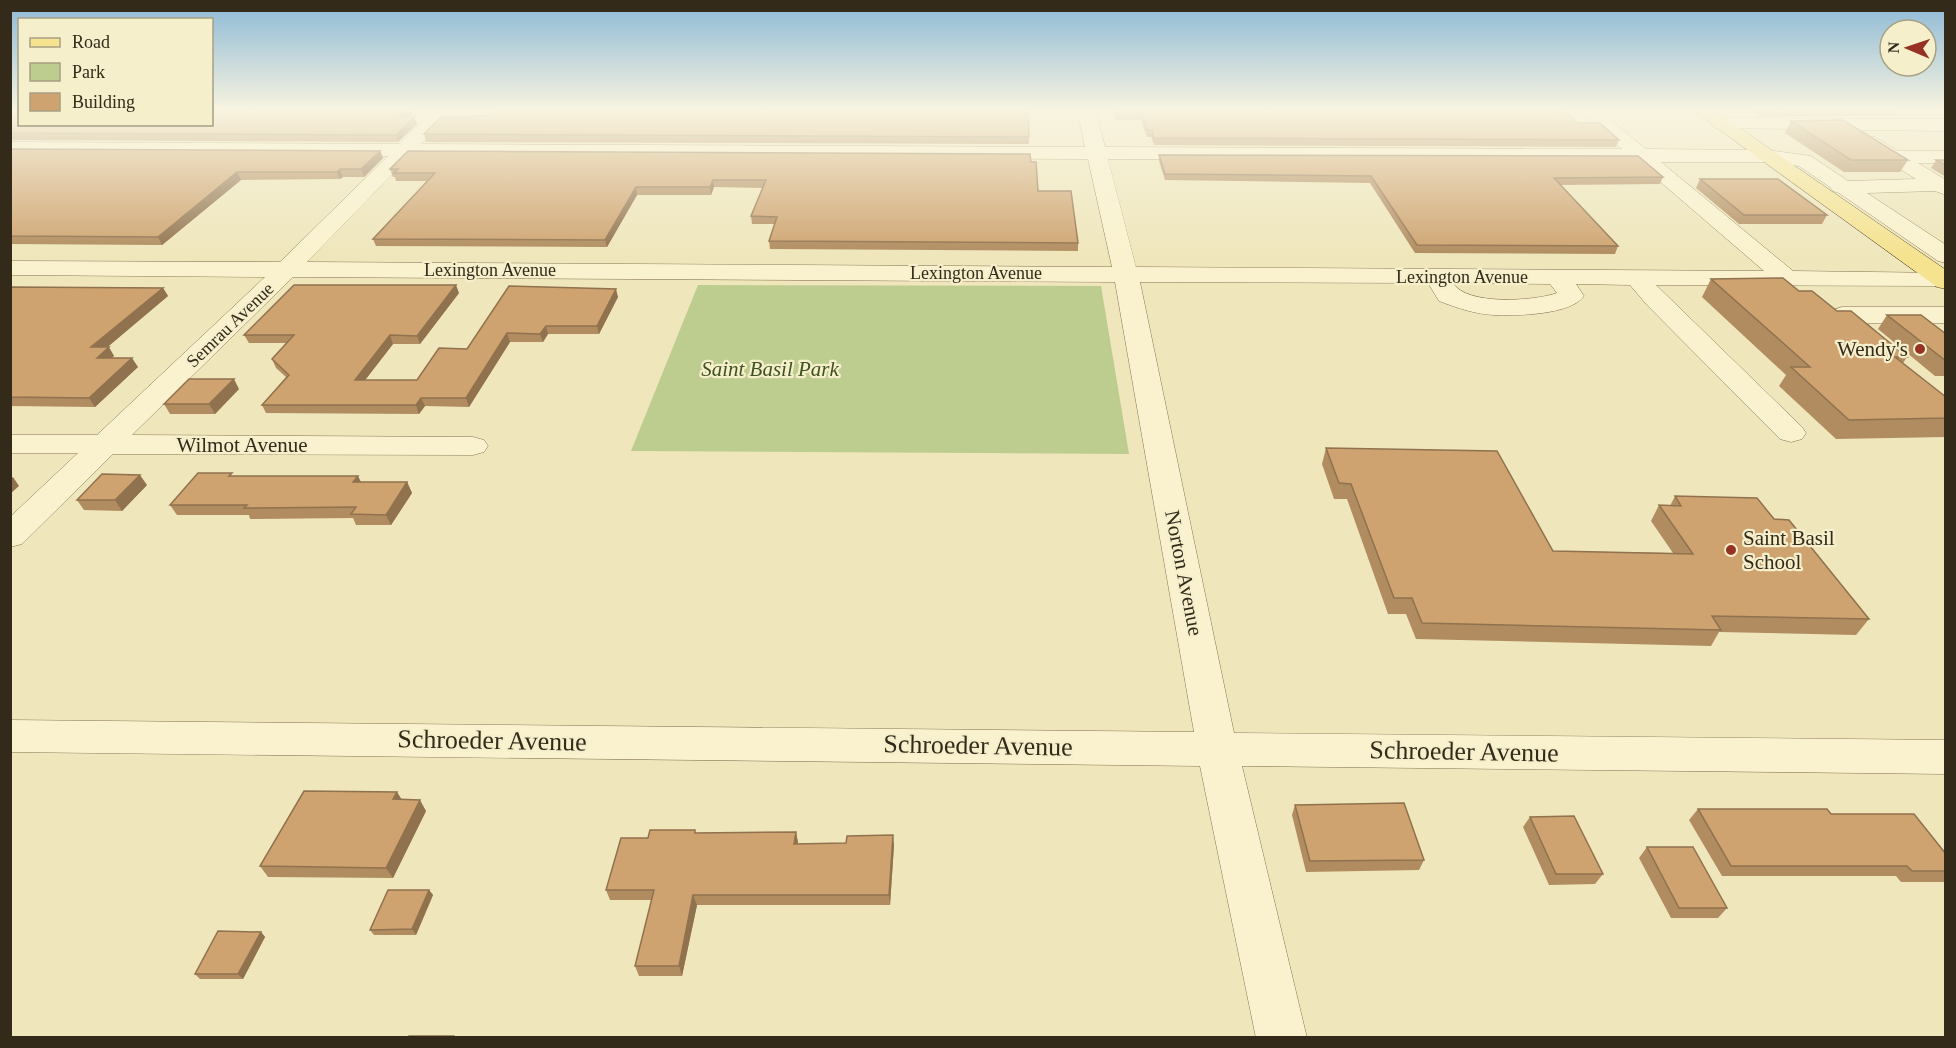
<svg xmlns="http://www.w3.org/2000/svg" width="1956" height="1048" viewBox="0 0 1956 1048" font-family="'Times New Roman',serif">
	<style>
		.green { fill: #bdcc8f }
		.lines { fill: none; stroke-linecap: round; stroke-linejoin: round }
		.minor-casing { stroke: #867555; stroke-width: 1 }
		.major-casing { stroke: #53422a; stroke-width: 1 }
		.minor { fill: #faf2ce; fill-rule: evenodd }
		.major { fill: #f5e390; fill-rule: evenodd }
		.wall { fill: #b18c60 }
		.shaded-wall { fill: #90724e }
		.building { fill: #cea370; stroke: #90724e; stroke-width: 1.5 }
		.poi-dot { fill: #963223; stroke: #f6efcb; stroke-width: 2 }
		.labels { text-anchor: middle; stroke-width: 4.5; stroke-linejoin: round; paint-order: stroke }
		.far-street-label { font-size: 18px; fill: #342a1a; stroke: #f6efcb }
		.poi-label { font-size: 21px; fill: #342a1a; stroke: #f6efcb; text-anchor: end }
		.park-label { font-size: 21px; font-style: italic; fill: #3f5220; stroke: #f6efcb }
		.street-label { font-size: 21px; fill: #342a1a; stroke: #f6efcb }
		.near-street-label { font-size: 26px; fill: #342a1a; stroke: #f6efcb }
	</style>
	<rect width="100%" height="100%" fill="#efe6bb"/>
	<!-- green -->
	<path class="green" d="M698,285l403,1 28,168 -498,-3z"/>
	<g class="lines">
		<defs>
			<path id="minor" d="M435,109h19l-33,35 664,3 -8,-38h18l10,38 517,2 -45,-40h20l49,40 120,1 45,6 37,25 68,-2 -55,-34 -3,-4 3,-4h14l23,14h48v12h-28l28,17v15l-11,-4 -68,2 79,52v18l-8,-2 -99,-68 -6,-2 -3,-4 -31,-21 -35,-4h-103l132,109 153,2v12l-4,1 -286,-1 146,142 4,6 -4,6 -11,3 -11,-3 -133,-134 -17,-20 -54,-1 8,12c-13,19 -68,20 -90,19 -19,-1 -37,-7 -55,-14l-11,-18 -288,-1 94,451 712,7v34l-704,-8 65,272h-51l-56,-272 -1190,-14v-32l1184,12 -79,-450 -822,-5 -161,158 341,2 11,3 4,6 -4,6 -11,3 -360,-1 -91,90 -12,3v-30l68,-64h-68v-18h87l168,-158 -255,-2v-14l270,1 108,-106 -378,-2v-12l389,2zM410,156l678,3 24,108 -805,-5zM1108,159l528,2 128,110 -628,-4zM1453,283l97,1 7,9c-22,8 -91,13 -104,-10z
				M1722,118l224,1v12l-231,-3 -2,-4 2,-4z
				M1842,307h104v16h-79l11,11 -4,6c-18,4 -35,-10 -45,-25l4,-5z"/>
			<path id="major" d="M1691,109h21l234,161v19l-9,-2z"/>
		</defs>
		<!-- minor casing -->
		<use href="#minor" class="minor-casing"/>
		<!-- major casing -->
		<use href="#major" class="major-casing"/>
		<!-- minor -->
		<use href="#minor" class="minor"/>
		<!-- major -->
		<use href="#major" class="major"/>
	</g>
	<!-- wall -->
	<path class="wall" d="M10,109l404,8 3,7 -19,18 -388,-2z
		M1113,109h442l3,3 20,11 41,17 -3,7 -462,-2 -3,-8h-4l-6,-17h-25z
		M1749,109h150l-4,7h-135z
		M490,116l539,21v7l-603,-2 -2,-8z
		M1791,121l117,39 -8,12h-56l-59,-39z
		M10,149l370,2 3,7 -19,19h-21l-3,2 -99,1 -79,65 -152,-1z
		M1159,155l504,22 -3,7 -100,1 58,61 -3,8 -200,-1 -45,-70 -205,-3 -6,-19z
		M1936,160h10v17l-15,-9z
		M1031,162l7,29 40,52v8l-308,-2 -1,-8 6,-17h-23l-1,-8 12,-28 -49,-1 -3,8h-74l-30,52 -231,-1 -3,-7 55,-58h-32l-1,-4h-2l-3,-8z
		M1700,179l127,36 -5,9h-83l-43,-36z
		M1711,279l88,12 38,20 70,46 -4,6 43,34v40l-110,2 -57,-53 7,-11 -84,-78z
		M509,286l109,11 -19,37h-51l-5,8h-33l-41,65 -44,-1 -6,8 -153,-1 -4,-8 24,-28 -10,-9 -4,-9 15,-16h-38l-5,-8 215,-42 -39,51h-27l-28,36h52l50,-31z
		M10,287l153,1 5,8 -61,51 7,9 -2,2 26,9 -43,40 -85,-1z
		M1887,315l59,19v42h-11l-57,-47z
		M239,389l-24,25h-45l-6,-10z
		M1326,448l227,103 120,2 -22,-32 8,-16 11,1 5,-10 99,23 95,100 -13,16 -137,-3 -8,14 -295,-7 -10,-25h-18l-41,-115h-13l-12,-35z
		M234,476l127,6h46l5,11 -21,32h-35l-3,-7 -103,1 -1,-4h-72l-7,-10z
		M147,485l-25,26 -38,-1 -7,-10z
		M1295,805l129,55 -5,10 -113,2 -14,-57z
		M1698,809l133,5 115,40v28h-45l-5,-6h-174l-33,-56z
		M426,811l-33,67 -125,-1 -8,-11z
		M1530,817l73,57 -8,10 -46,1 -26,-58z
		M796,832l2,12 96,1 -4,60h-193l-15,71h-43l-4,-10 17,-66h-42l-4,-10 42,-52 48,-5z
		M1647,847l80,61 -9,10h-47l-32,-60z
		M429,890l4,5 -17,40h-42l-4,-5z
		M261,932l4,5 -22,42h-43l-5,-5z"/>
	<!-- shaded-wall -->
	<path class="shaded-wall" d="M407,109h10l-16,15 -3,-7z
		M414,117l3,7 -19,18 -2,-7z
		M380,151l3,7 -19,19 -3,-8z
		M340,169l3,8 -3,2 -3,-7z
		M237,172l4,8 -79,65 -4,-8z
		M713,180l1,7 -3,8 -1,-8z
		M636,187l1,8 -30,52 -2,-7z
		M456,285l3,8 -39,51 -3,-8z
		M163,288l5,8 -71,60 -6,-9z
		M616,289l2,8 -19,37 -2,-8z
		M546,326l2,8 -5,8 -3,-8z
		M507,333l3,9 -41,65 -3,-9z
		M390,335l3,9 -34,44 -4,-8z
		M109,347l5,9 -12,10 -5,-8z
		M132,358l6,9 -43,40 -6,-9z
		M234,379l5,10 -24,25 -6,-10z
		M421,398l4,8 -6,8 -3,-9z
		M140,475l7,10 -25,26 -7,-11z
		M358,476l5,10 -10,-4z
		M13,477l6,9 -9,8v-15z
		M407,482l5,11 -21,32 -5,-10z
		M397,792l7,11 -11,-4z
		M420,800l6,11 -33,67 -7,-10z
		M796,832l2,10 -2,12 -2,-10z
		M893,835l1,10 -4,60 -1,-10z
		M429,890l4,5 -17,40 -4,-6z
		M693,895l4,10 -15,71 -3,-10z
		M261,932l4,5 -22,42 -5,-5z"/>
	<!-- building -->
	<path class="building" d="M10,109h10v15h192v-15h195l-9,8h16l-18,18 -386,-2z
		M496,109h532l1,28 -605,-3 17,-17 49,-1z
		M1115,109h440l3,3h7l13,11h22l19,17 -465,-2 -2,-8h-5l-5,-17h-25z
		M1843,120l65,40h-57l-60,-39z
		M10,149l370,2 -19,18h-21l-3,3h-100l-79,65 -148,-1z
		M408,151l622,3 1,8h5l2,29h33l7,52 -309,-2 8,-24 -26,-1 15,-36h-53l-3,7h-74l-31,53 -232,-1 62,-66h-41l4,-4h-8z
		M1159,155l479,1 25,21 -109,1 64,68 -201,-1 -46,-69 -206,-2z
		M1936,160h10v6z
		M1700,179h78l49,36h-83z
		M1783,278l16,13h13l25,20h14l56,46h-12l51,40v21l-97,2 -58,-53h19l-99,-88z
		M294,285h162l-39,51 -27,-1 -35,45h62l22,-32 28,1 42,-63 107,3 -19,37h-51l-6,8 -33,-1 -41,65h-45l-5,7h-154l27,-30 -17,-16 22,-24h-50z
		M10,287l153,1 -72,59h18l-12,11h35l-43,40 -79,-1z
		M1887,315h34l25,19v27z
		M189,379h45l-25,25h-45z
		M1326,448l171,3 56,100 140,3 -34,-49 22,1 -6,-10 82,2 17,21 15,1 80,99 -157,-3 9,14 -299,-7 -10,-25h-18l-43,-114 -12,-1z
		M198,473h34l-3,3h129l-5,6h54l-21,33 -35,-1 5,-7 -112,1 3,-3h-77z
		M102,474l38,1 -25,25h-38z
		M304,791l93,1 -4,7 27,1 -34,68 -126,-2z
		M1404,803l20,57 -114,1 -15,-56z
		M1698,809h129l4,5h83l32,40v17h-34l-5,-5h-176z
		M1574,816l29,58h-47l-26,-57z
		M650,830h45v3l101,-1 -2,12 52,-1 1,-7 46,-1 -4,60h-196l-14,71h-44l19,-76h-48l15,-52h27z
		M1647,847h46l34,61h-48z
		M388,890h41l-17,39 -42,1z
		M218,931l43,1 -23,42h-43z
		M409,1036h45v2h-45z"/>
	<!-- sky -->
	<linearGradient id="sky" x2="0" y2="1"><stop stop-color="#8bb8d6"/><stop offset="0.43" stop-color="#f8f4e0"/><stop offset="1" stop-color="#f8f4e0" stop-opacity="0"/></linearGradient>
	<rect width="1956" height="256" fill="url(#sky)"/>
	<!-- markers -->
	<g class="poi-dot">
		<circle cx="1920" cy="349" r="6"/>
		<circle cx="1731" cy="550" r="6"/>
	</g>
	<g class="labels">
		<!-- far-street labels -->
		<g class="far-street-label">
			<text x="490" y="276">Lexington Avenue</text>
			<text x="976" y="279">Lexington Avenue</text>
			<text x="1462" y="283">Lexington Avenue</text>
			<text transform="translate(230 325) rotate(-44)" y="6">Semrau Avenue</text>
		</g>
		<!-- poi labels -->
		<g class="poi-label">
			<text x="1908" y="356">Wendy's</text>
			<text x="1743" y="545" text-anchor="start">Saint Basil<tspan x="1743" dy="24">School</tspan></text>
		</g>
		<!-- park labels -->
		<g class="park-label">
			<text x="770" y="376">Saint Basil Park</text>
		</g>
		<!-- street labels -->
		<g class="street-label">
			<text x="242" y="452">Wilmot Avenue</text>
			<text transform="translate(1184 573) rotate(79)" y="7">Norton Avenue</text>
		</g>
		<!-- near-street labels -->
		<g class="near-street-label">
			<text transform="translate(492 740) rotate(1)" y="9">Schroeder Avenue</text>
			<text transform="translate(978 745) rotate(1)" y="9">Schroeder Avenue</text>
			<text transform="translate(1464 751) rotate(1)" y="9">Schroeder Avenue</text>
		</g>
	</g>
	<!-- border -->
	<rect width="1956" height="1048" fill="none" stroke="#342a1a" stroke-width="24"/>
	<!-- legend -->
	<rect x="18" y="18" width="195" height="108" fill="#f6efcb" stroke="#a8a084" stroke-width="1.5"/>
	<rect x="30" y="38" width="30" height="9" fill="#f5e390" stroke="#a8a084" stroke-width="1.5"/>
	<text x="72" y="48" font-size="18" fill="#342a1a">Road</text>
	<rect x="30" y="63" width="30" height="18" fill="#bdcc8f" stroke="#a8a084" stroke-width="1.5"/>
	<text x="72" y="78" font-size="18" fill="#342a1a">Park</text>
	<rect x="30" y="93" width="30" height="18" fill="#cea370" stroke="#a8a084" stroke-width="1.5"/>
	<text x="72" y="108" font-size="18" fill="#342a1a">Building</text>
	<!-- north arrow -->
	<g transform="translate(1908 48) rotate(272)"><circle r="28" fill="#f6efcb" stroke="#a8a084" stroke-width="1.5"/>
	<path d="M0-4.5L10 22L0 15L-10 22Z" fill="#963223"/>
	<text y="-9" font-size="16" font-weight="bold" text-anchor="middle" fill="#342a1a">N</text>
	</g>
</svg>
